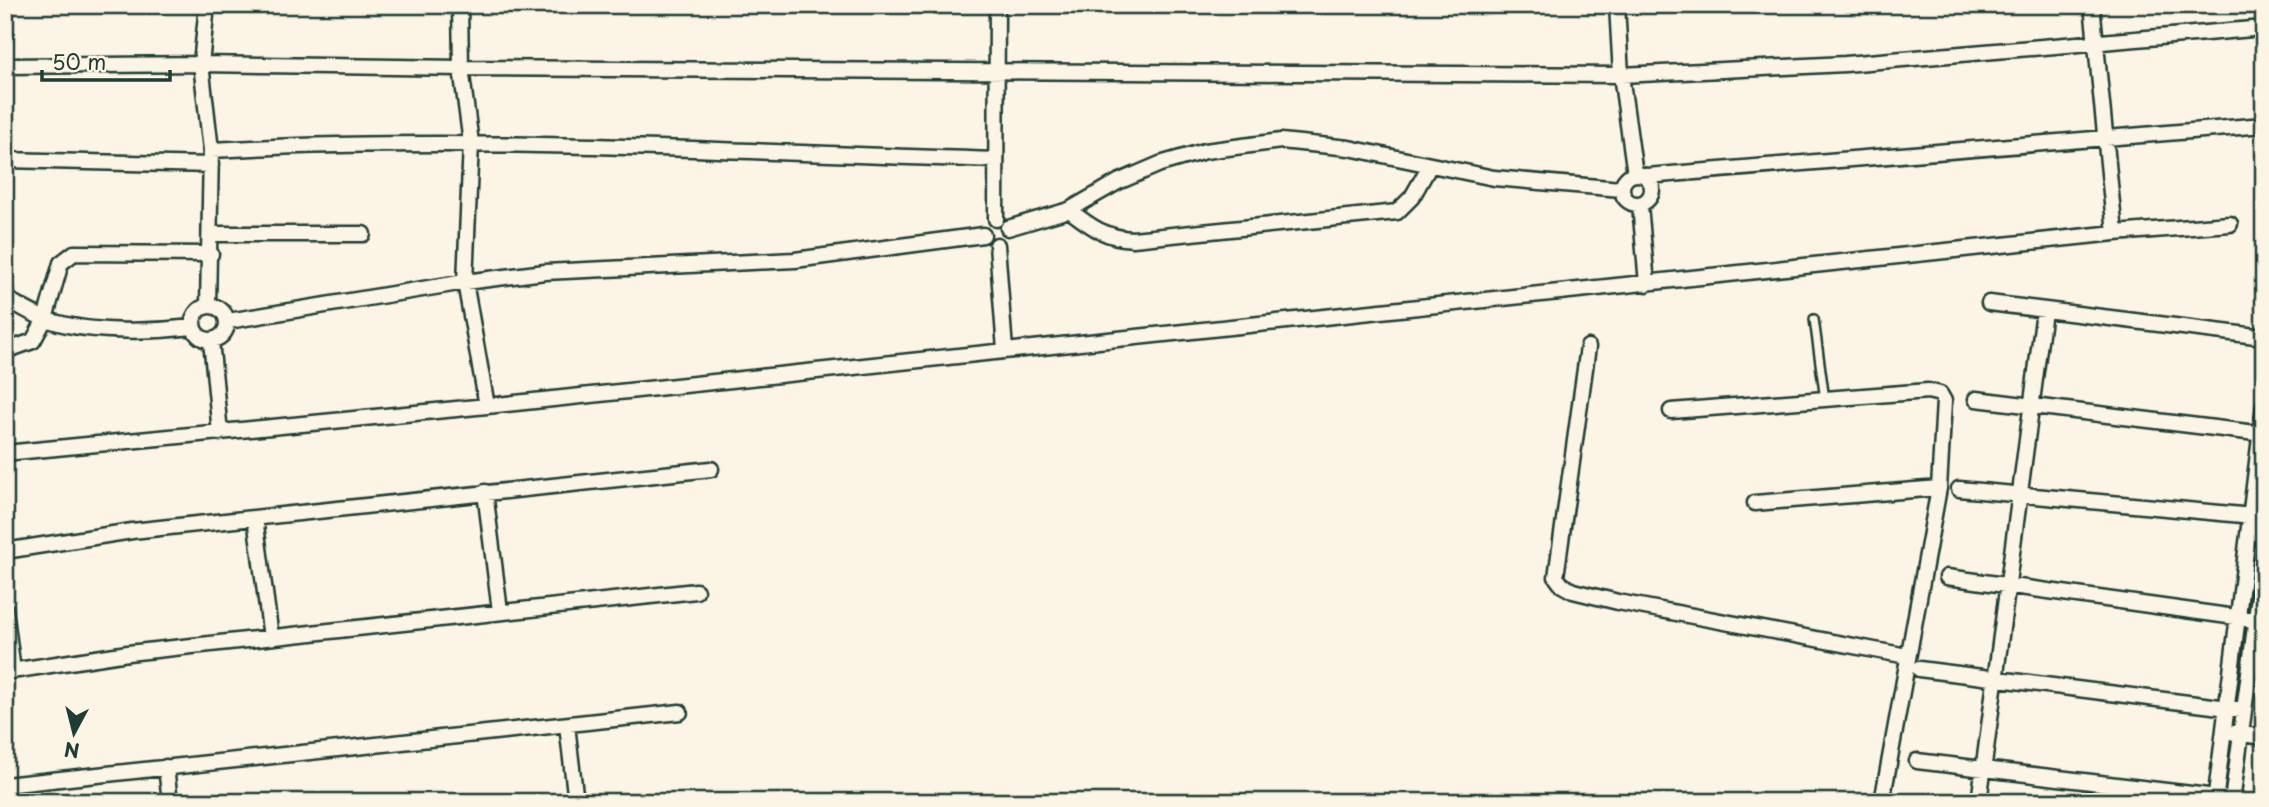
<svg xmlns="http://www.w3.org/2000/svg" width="2269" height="807" viewBox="0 0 2269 807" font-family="'Playpen Sans',sans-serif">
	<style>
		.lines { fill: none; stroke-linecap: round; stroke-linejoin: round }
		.service-casing { stroke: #1f3d34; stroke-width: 12 }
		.minor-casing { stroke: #1f3d34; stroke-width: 19 }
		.service { stroke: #fcf5e5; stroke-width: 7 }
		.minor { stroke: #fcf5e5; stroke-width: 14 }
	</style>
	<rect width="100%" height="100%" fill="#fcf5e5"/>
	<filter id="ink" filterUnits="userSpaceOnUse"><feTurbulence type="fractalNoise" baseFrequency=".0143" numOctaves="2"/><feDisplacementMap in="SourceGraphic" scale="14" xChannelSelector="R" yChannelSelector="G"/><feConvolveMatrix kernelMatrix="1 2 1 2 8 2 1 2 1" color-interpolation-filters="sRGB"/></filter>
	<g filter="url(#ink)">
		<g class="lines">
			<defs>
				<path id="service" d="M1814,319l11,81"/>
				<path id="minor" d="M207,5l-6,59 10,86 -3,156
					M460,5l1,63 10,75 -6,139 22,124
					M1617,5l4,70 14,99
					M2092,5l23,228
					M5,66l196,-2 260,4 1160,7 224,-11 419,-36
					M211,150c261,-15 523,2 785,10
					M5,160l206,5
					M1622 189a15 15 0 1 1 30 0a15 15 0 1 1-30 0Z
					M1647,176l617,-51
					M1640,205l7,79
					M1069,210c21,16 36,28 64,29l264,-27 15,-15 17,-30
					M996,219l1,-214
					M1008,228l61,-18 49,-28 42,-18 45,-13 76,-10 68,7 145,30 127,11
					M211,234h152
					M997,245l8,105
					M5,298c13,7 25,15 38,20 40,16 109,14 150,9
					M1989,303l275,34
					M193 323a17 17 0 1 1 34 0a17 17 0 1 1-34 0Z
					M228,321l237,-39 80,-10 250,-12 188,-25
					M211,340l9,93
					M1588,347l-32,230 6,8 11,6 45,11 289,54
					M5,351l28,-10 12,-22 16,-56 13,-10 137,1
					M1976,399l288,35
					M1671,411l257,-20 12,3 4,7 -5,87 -57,314
					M5,453l482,-47 1628,-173 115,-9
					M1959,489l305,28
					M485,492l15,119
					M1755,503l184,-15
					M255,518l16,119
					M5,551l127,-20 579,-62
					M1947,577l317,44
					M5,609l8,62
					M1919,669l325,41
					M5,672l123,-19 568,-62
					M567,725l9,77
					M2234,733l30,4
					M1917,761l316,38
					M166,767l4,35
					M5,785l675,-73
					M1979,802l65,-491
					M2215,802l49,-397
					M2232,802l32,-244"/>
			</defs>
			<!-- service casing -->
			<use href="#service" class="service-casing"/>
			<!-- minor casing -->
			<use href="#minor" class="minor-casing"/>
			<!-- service -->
			<use href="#service" class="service"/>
			<!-- minor -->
			<use href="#minor" class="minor"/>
		</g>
	</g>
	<!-- margin -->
	<rect width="2269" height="807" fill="none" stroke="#fcf5e5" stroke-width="28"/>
	<rect x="14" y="14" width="2241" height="779" fill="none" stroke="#1f3d34" stroke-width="2.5" filter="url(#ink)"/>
	<!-- north arrow -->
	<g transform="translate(74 733) rotate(187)" stroke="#fcf5e5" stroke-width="5" paint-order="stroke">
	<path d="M0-5L12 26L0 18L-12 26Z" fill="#1f3d34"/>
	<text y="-10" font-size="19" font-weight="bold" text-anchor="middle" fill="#1f3d34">N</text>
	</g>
	<!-- scale -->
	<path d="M42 70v10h128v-10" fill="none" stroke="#1f3d34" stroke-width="3.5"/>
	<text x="52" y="70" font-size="21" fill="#1f3d34" stroke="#fcf5e5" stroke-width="5" paint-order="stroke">50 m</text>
</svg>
